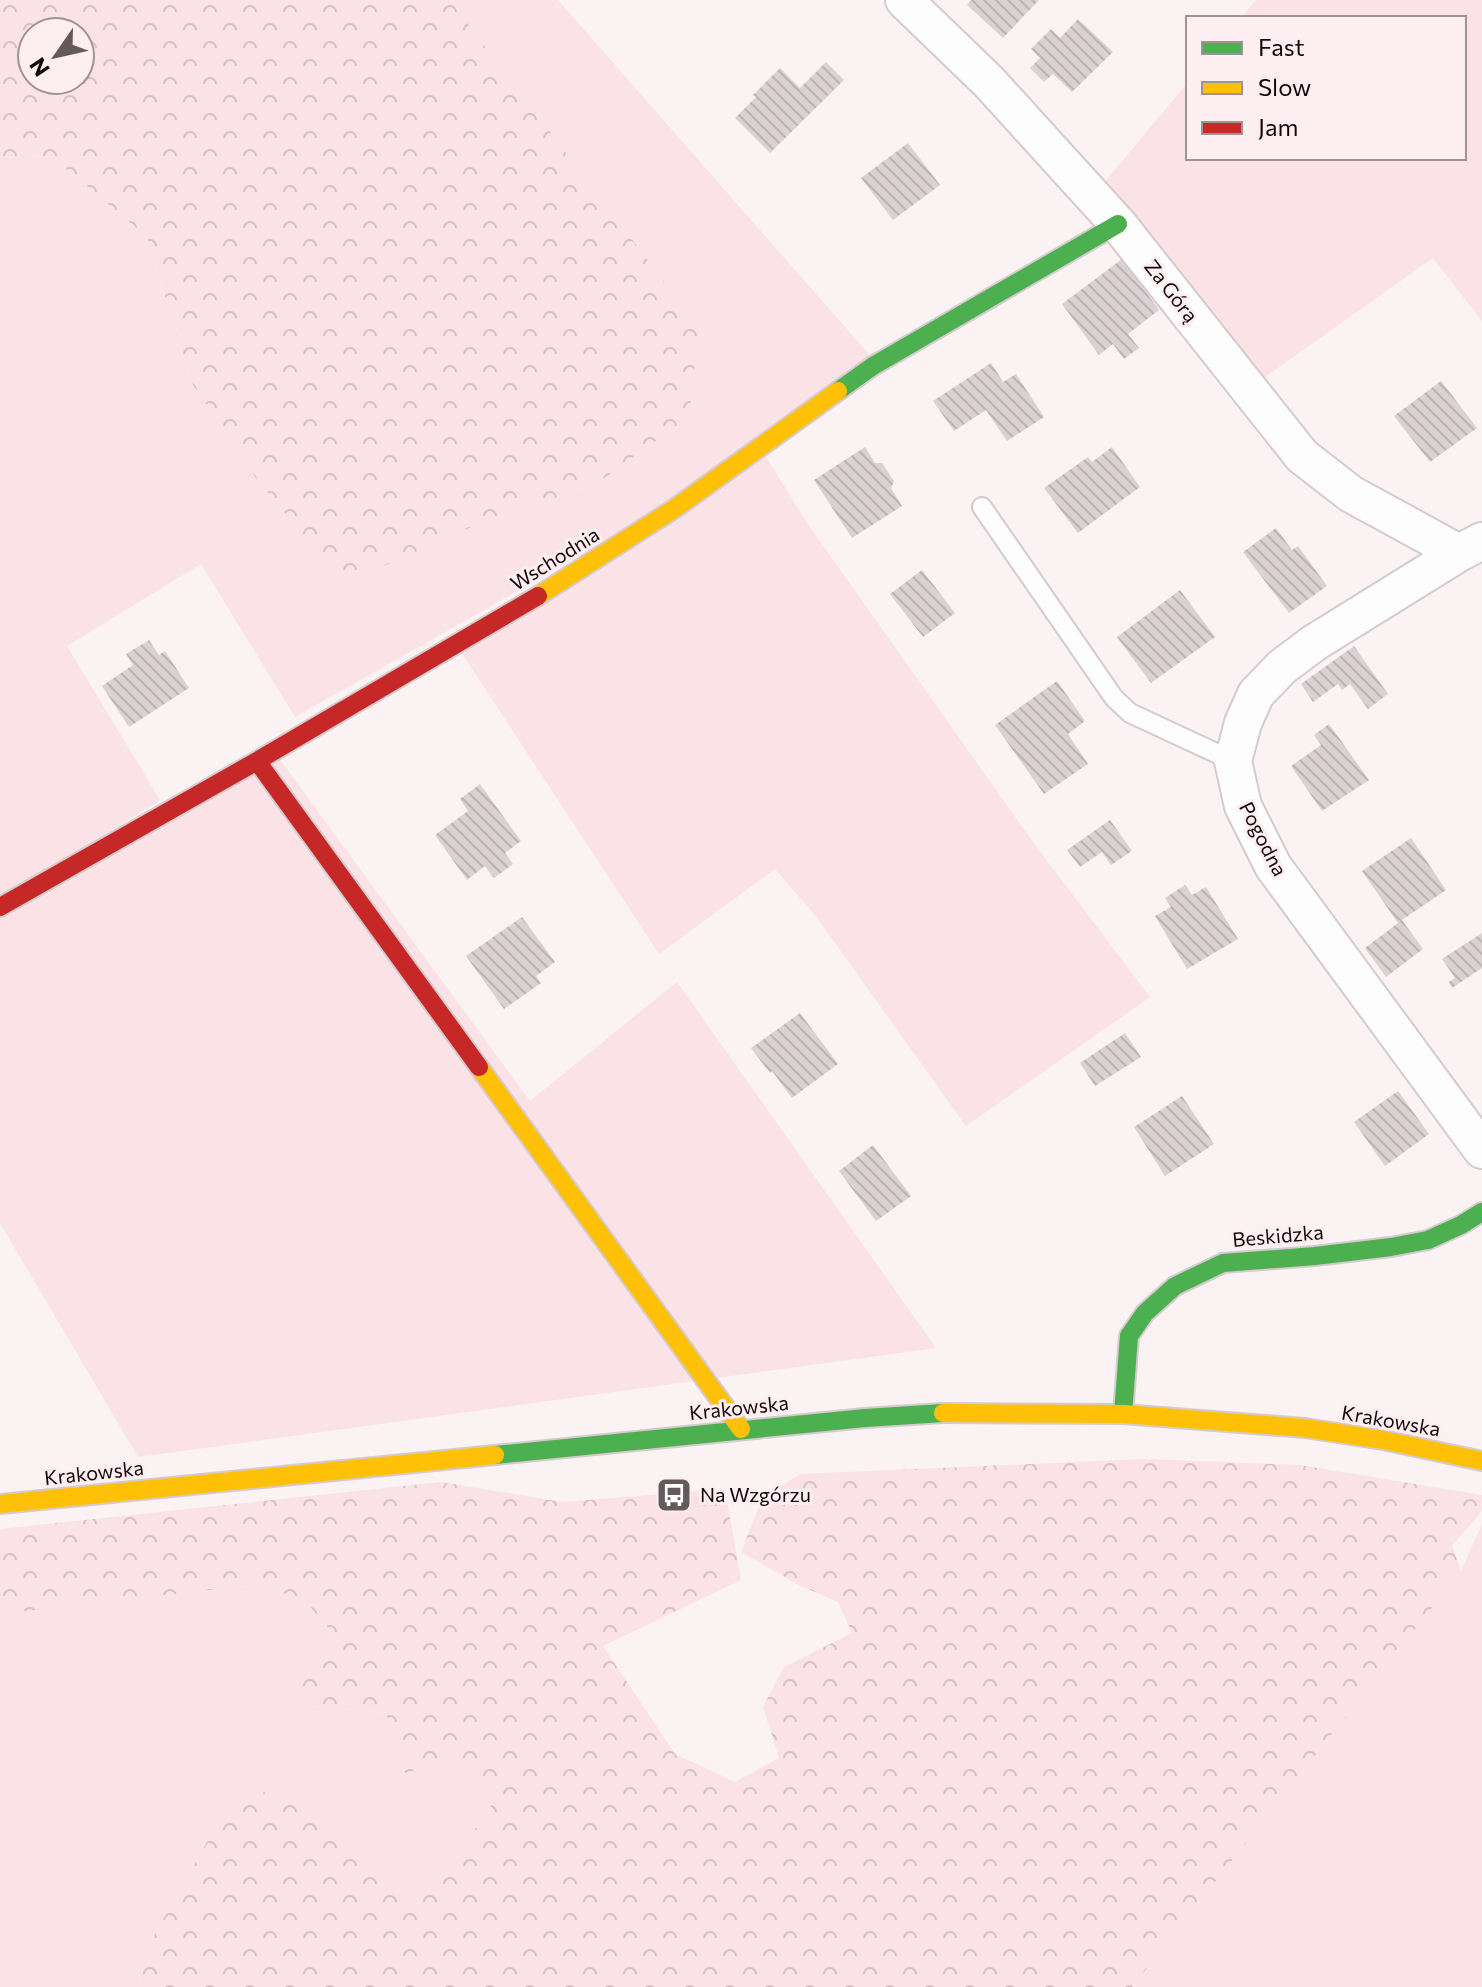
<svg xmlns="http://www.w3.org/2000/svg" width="1482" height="1987" viewBox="0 0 1482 1987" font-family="Commissioner,sans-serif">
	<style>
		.grass { fill: #fbe2e7 }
		.forest { fill: url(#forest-crowns); fill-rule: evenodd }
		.building { fill: url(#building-back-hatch) }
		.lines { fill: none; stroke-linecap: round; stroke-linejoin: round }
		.lane-casing { stroke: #d5cacd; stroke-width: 22 }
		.street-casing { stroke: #d5cacd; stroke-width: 40 }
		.fast-casing { stroke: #d5cacd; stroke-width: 22 }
		.slow-casing { stroke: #d5cacd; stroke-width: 22 }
		.jam-casing { stroke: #d5cacd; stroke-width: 22 }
		.lane { stroke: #fefdfd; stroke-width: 18 }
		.street { stroke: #fefdfd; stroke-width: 36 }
		.fast { stroke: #4caf50; stroke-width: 18 }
		.slow { stroke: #ffc107; stroke-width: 18 }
		.jam { stroke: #c62828; stroke-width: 18 }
		.labels { text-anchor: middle; stroke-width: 6; stroke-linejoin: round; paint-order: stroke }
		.street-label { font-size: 20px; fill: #14080b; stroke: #fdeef1 }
		.poi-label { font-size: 20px; fill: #14080b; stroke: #fdeef1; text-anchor: start }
	</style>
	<defs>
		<pattern id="forest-crowns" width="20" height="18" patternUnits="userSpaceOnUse" patternTransform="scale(2)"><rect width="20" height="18" fill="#fbe2e7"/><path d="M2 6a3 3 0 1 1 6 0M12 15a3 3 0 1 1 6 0" fill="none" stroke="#d6c0c5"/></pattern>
		<pattern id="building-back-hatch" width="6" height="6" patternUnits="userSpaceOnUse" patternTransform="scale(2)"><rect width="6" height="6" fill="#dbd1d3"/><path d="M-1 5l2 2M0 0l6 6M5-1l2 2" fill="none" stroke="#bbb2b4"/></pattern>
	</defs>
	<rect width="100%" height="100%" fill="#faf2f3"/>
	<!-- grass -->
	<path class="grass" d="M450,0h108l316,360 -233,161 -346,196 -94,-153 -134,82 93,154 -160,101v-743l51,-2 96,81 44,145 280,145 125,-43 102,-156z
		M1256,0h226v321l-49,-63 -185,131 -155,-193 95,-114v76h276v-140h-223z
		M766,457l41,66 228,322 115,152 -184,129 -151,-211 -40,-46 -116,85 -200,-305z
		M278,757l252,344 147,-119 259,366 -798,109 -138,-234v-312z
		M1482,1524v463h-350l329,-416z
		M245,1586l57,11 33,39 -45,42 11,27 85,8 65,47 50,29 -20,33 -70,80 -32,-20 -75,-83 -165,163 1,25h-140v-374z"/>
	<!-- forest -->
	<path class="forest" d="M0,0h450l249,328 -10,89 -93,67 -125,43 -127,57 -89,-107 -64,-95 -44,-145 -96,-81 -51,2zM80,32v48h-48v-48z
		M1146,1459l153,6 183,30v16l-30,35 9,25 -329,416h-992l-1,-25 85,-150 20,-23 60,10 75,83 32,20 70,-80 20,-33 -50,-29 -46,13 -19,-60 -85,-8 -11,-27 45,-42 -33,-39 -57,-11 -245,28v-85l441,-47 121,20 163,-13 16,91 -138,66 72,108 60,28 44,-24 -16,-51 21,-40 68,-34 -14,-31 -39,-17 -58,-33 21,-53 38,-25z"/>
	<!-- building -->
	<path class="building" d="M971,0h68l-36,38 -36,-33z
		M1078,19l35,33 -41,40 -19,-18 -9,8 -14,-14 10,-10 -9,-9 20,-20 9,9z
		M826,62l18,18 -74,73 -35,-35 21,-21 -3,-2 27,-27 20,20z
		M908,143l32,42 -47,35 -32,-42z
		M1122,259l37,51 -31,24 11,14 -15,11 -11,-15 -14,11 -37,-51z
		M991,363l12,19 13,-8 28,43 -37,24 -21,-31 -32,21 -21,-30z
		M1441,381l36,47 -47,34 -36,-46z
		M865,447l10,16h7l12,18 -3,7 11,18 -50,32 -38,-58z
		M1112,447l28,40 -62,46 -34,-45 44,-31 4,5z
		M1276,528l16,22 6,-4 29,40 -38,27 -46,-61z
		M922,570l33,43 -32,24 -33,-43z
		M1180,590l35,47 -64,46 -34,-46z
		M149,640l10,15 6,-4 24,37 -60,39 -27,-41 31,-21 -7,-11z
		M1354,646l34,48 -20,15 -18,-25 -8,6 -4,-6 -25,18 -12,-18z
		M1057,681l28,40 -17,13 20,30 -44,30 -49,-69z
		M1329,724l40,56 -47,31 -31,-45 30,-21 -7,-10z
		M480,784l41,57 -16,12 8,11 -19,14 -9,-12 -18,14 -32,-45 33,-24 -8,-12z
		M1110,820l22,31 -21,14 -9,-13 -22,15 -13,-17z
		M1411,838l35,52 -44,30 21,29 -37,28 -21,-29 33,-25 -36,-52z
		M1185,885l7,10 14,-8 32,52 -51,30 -32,-53 16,-9 -6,-9z
		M522,917l33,45 -19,14 5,7 -37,26 -38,-53z
		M1482,933v35l-30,20 -3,-6 6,-4 -13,-19z
		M800,1013l38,51 -46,34 -20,-27 -2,2 -19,-25z
		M1125,1033l16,24 -46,29 -15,-23z
		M1398,1091l31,43 -44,32 -31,-44z
		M1182,1096l32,48 -49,32 -31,-49z
		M873,1145l38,51 -35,25 -37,-50z"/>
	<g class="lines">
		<defs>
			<path id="lane" d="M982,507l132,191 16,15 103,48"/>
			<path id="street" d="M904,0l85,82 129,142 184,232 49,38 108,59
				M1482,541l-23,12 -145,90 -32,24 -26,27 -13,29 -10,38 10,45 30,60 209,284"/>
			<path id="fast" d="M838,391l35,-25 245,-142
				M1123,1414l6,-78 16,-23 30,-27 48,-23 92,-7 76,-9 37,-7 33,-15 21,-13
				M495,1455l370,-37 78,-5"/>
			<path id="slow" d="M538,596l136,-87 164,-118
				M479,1067l262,362
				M943,1413l180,1 182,14 78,12 99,21
				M0,1504l495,-49"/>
			<path id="jam" d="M257,761l222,306
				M0,907l257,-146 281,-165"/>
		</defs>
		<!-- lane casing -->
		<use href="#lane" class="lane-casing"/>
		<!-- street casing -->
		<use href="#street" class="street-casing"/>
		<!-- fast casing -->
		<use href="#fast" class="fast-casing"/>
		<!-- slow casing -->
		<use href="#slow" class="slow-casing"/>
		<!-- jam casing -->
		<use href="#jam" class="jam-casing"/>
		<!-- lane -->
		<use href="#lane" class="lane"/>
		<!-- street -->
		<use href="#street" class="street"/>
		<!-- fast -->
		<use href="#fast" class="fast"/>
		<!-- slow -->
		<use href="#slow" class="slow"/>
		<!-- jam -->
		<use href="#jam" class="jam"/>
	</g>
	<!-- icons -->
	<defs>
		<symbol id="bus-square" viewBox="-11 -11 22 22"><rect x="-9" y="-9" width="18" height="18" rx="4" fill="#645a5c" stroke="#fdeef1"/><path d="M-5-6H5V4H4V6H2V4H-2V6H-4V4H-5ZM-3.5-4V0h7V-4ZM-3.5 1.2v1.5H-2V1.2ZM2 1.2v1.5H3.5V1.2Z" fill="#fff"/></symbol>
	</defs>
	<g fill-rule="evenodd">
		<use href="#bus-square" x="654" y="1475" width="40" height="40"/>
	</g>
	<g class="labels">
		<!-- street labels -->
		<g class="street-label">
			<text transform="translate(1171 291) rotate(52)" y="7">Za Górą</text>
			<text transform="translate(555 559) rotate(-32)" y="7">Wschodnia</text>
			<text transform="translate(1263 839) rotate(63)" y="7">Pogodna</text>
			<text transform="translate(1278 1236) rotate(-5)" y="7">Beskidzka</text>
			<text transform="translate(739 1408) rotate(-6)" y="7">Krakowska</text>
			<text transform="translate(1391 1421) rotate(10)" y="7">Krakowska</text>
			<text transform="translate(94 1473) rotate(-6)" y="7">Krakowska</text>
		</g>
		<!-- poi labels -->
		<g class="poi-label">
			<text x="700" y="1502">Na Wzgórzu</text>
		</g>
	</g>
	<!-- legend -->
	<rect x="1186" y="16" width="280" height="144" fill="#fdeef1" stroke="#a09295" stroke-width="2"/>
	<rect x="1202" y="42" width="40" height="12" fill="#4caf50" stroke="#a09295" stroke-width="2"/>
	<text x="1258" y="56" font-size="24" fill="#14080b">Fast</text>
	<rect x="1202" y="82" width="40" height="12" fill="#ffc107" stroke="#a09295" stroke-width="2"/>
	<text x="1258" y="96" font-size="24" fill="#14080b">Slow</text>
	<rect x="1202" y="122" width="40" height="12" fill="#c62828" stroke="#a09295" stroke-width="2"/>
	<text x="1258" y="136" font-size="24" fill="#14080b">Jam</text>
	<!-- north arrow -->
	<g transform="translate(56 56) rotate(236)"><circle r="38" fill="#fdeef1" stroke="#a09295" stroke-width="2"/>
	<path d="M0-6L14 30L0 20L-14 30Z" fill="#645a5c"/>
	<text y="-12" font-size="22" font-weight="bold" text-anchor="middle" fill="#14080b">N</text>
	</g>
</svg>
